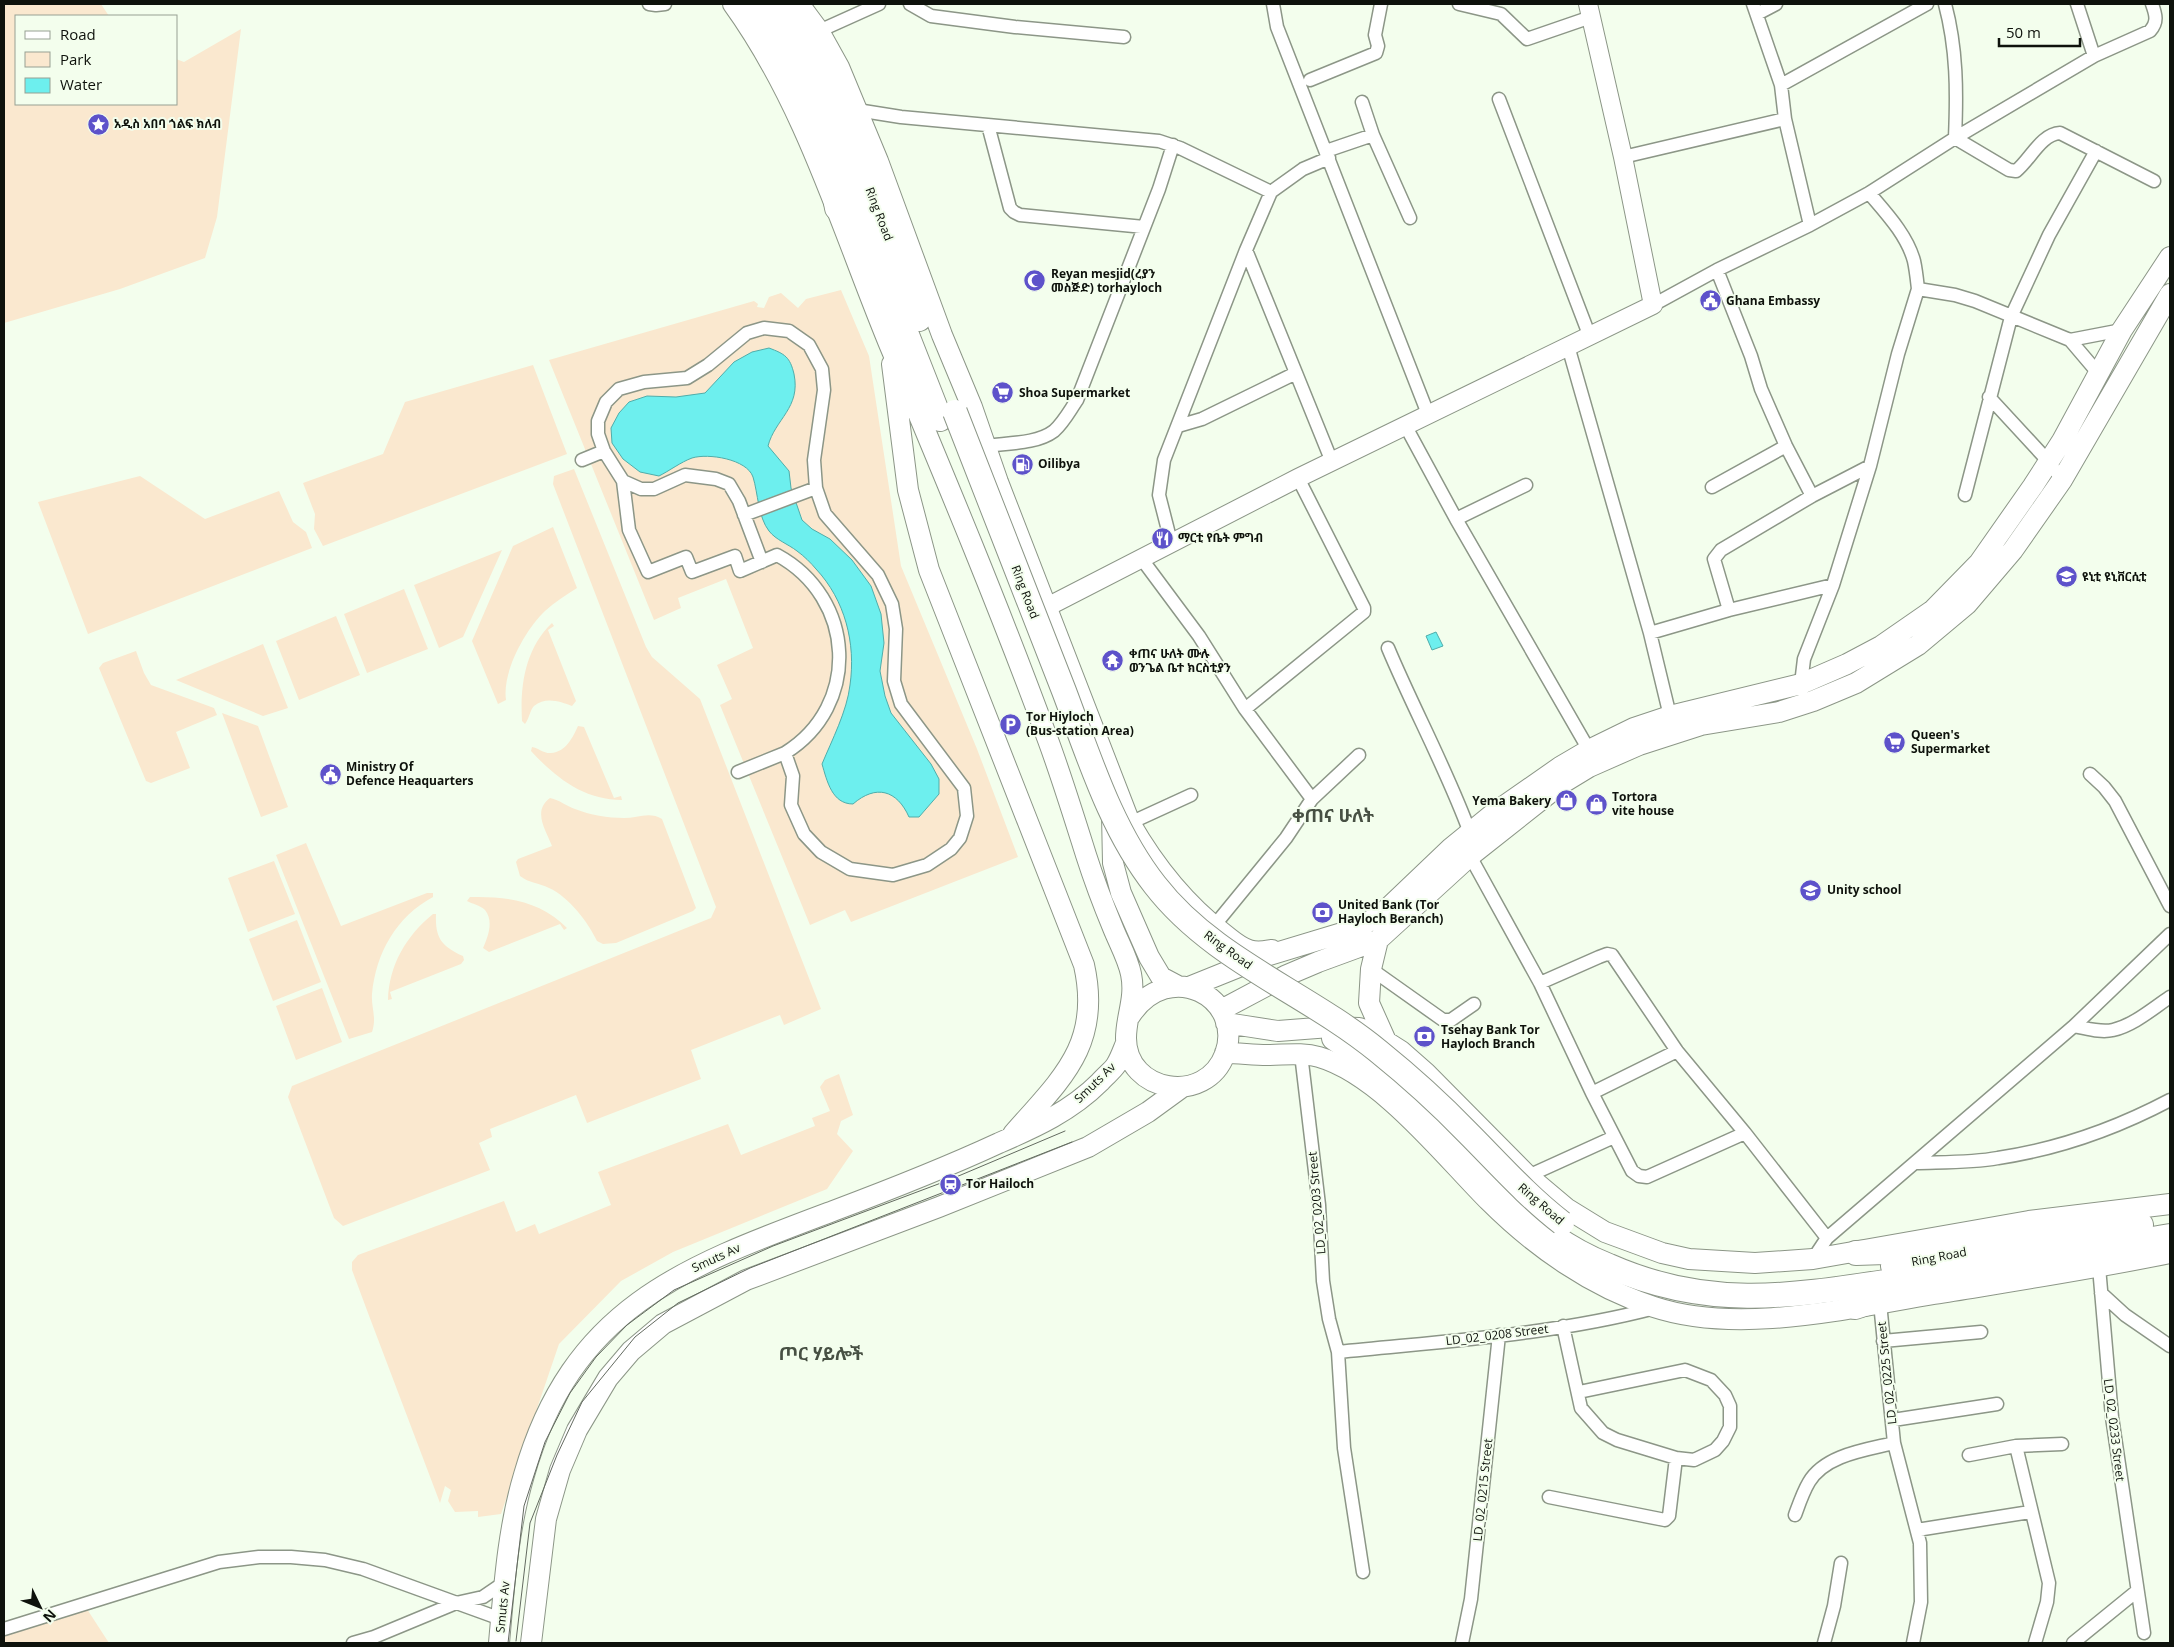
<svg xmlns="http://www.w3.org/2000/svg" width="2174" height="1647" viewBox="0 0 2174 1647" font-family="'Open Sans','Noto Sans Ethiopic',sans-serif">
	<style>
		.green { fill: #fae8cf }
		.water { fill: #6defee; stroke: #50adaa }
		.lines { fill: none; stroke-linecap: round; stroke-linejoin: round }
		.street-casing { stroke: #8c9687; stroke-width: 15 }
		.secondary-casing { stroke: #8c9687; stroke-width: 20 }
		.primary-casing { stroke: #8c9687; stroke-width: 22 }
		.highway-casing { stroke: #8c9687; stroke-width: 26 }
		.street { stroke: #fff; stroke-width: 12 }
		.secondary { stroke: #fff; stroke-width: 18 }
		.primary { stroke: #fff; stroke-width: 20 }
		.highway { stroke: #fff; stroke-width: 24 }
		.tram { stroke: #636a60; stroke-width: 1 }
		.highway-bridge-casing { stroke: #8c9687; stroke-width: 26; stroke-linecap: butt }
		.highway-bridge { stroke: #fff; stroke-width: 24 }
		.labels { text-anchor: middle; stroke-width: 4; stroke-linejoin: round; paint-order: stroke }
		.poi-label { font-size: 12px; font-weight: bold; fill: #0e120c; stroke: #f3feed; text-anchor: start }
		.street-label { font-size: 12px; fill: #0e120c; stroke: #f3feed }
		.district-label { font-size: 18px; font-weight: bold; fill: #475043; stroke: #f3feed }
	</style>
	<rect width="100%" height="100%" fill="#f3feed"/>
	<!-- green -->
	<path class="green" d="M4,4h97l8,12h-93v88h160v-45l8,3 57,-33 -24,188 -12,41 -85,31 -116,34z
		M841,290l28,66 32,210 76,183 41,108 -167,65 -6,-12 -35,15 -90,-220 12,-6 -15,-34 36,-17 -27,-69 -48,19 3,10 -27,12 -105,-260 205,-59 4,3 -1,3 7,1 5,-11 12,-4 17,15 8,-9z
		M533,365l34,89 -244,92 -9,-17 1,-15 -12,-31 80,-29 22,-52z
		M574,469l72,178 6,10 48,42 121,310 -37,16 -4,-10 -89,35 10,29 -114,44 -11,-28 -86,34 2,8 -13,6 11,27 -147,56 -9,-8 -46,-121 4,-11 419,-168 5,-11 -163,-423 1,-8z
		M140,476l65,43 74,-28 14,31 13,10 6,16 -224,86 -50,-132z
		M553,527l24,61c-11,7 -22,14 -32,23 -20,19 -43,61 -39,89l-8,4 -26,-63 41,-95z
		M502,550l-39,87 -24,11 -25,-63z
		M404,589l24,60 -61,24 -23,-59z
		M336,616l24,59 -61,25 -23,-59z
		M552,623l2,3 -6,4 28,71 -4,5c-11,-4 -26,-10 -38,0 -4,4 -5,13 -9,18l-3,-3c-2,-36 3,-72 30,-98z
		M263,644l25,64 -25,8 -87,-36z
		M136,651l8,22 7,12 63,23 3,7 -41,17 14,36 -39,15 -5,-2 -47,-113 4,-5z
		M222,713l36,13 30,81 -27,10z
		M578,726l6,1 30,71 7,-2 1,4c-38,0 -66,-22 -91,-49l1,-4c6,1 13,7 19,6 15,-1 22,-16 27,-27z
		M550,798c10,2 16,8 25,11 15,6 33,9 49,9 13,0 26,-7 38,1l34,89 -3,3 -77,32 -13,1 -6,-3c-9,-19 -28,-44 -48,-53 -10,-5 -20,-5 -29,-12l-4,-14 2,-3 34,-13c-6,-16 -20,-35 -2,-48z
		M306,843l35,83 86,-33h6v4c-37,20 -57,56 -61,97 -1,14 5,23 0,38l-23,7 -73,-184z
		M274,861l21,53 -47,18 -20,-54z
		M470,897c36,-1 71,4 97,31l-3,2 -4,-6 -71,28 -6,-4c5,-11 11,-27 2,-38 -5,-5 -13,-6 -18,-9z
		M433,914h3c-1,25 6,32 27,42l1,4 -3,4 -71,28 2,7 -4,1c1,-35 18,-64 45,-86z
		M297,920l24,62 -48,19 -24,-62z
		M322,988l20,54 -46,18 -20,-54z
		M839,1074l14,41 -12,6 -4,13 16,17 -26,38 -154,63 -52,29 -62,63 -58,170 -23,3v-6l-23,1 -7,-11 3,-11 -6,-4 -5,17 -72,-190 -16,-43v-8l6,-7 146,-54 12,31 19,-8 4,10 72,-29 -13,-33 130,-48 13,31 74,-29 -3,-8 18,-7 -10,-24 5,-7z
		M85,1606l24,37h-105v-7z"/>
	<!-- water -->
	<path class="water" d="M769,348c16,6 21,9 25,26 7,34 -19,45 -26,72l21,25 2,17 11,32 10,9 18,10 22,21 19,26 10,28 3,29 -4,28 5,25 6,17 40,51 8,15v15l-20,23h-10c-12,-27 -33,-33 -56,-13 -21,0 -26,-23 -31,-40 10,-24 25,-53 28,-79 6,-42 -5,-85 -34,-116 -5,-6 -12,-13 -19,-18 -9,-7 -21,-11 -28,-20 -11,-14 -11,-38 -16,-54 -6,-18 -45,-24 -61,-19 -11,4 -23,13 -33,18l-19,-4 -17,-13 -11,-16 -1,-15 8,-15 10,-11 18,-6 29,1 29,-4 29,-31 18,-10z
		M1436,632l7,14 -11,4 -6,-14z"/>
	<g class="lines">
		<defs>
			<path id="street" d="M649,4l7,1 9,-1
				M910,4l21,12 84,11 109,10
				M1273,4l4,23 151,387
				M1459,4l42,10 26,25 64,-22
				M1753,4l28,81 4,34 25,106
				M1945,4c12,45 12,88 10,134l54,32 7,1c14,-11 25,-37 44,-38l94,48
				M2077,4l17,52
				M1757,14l19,-10
				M819,31l60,-27
				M1310,80l66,-27 2,-7 -3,-11 6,-31
				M1781,85l146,-81
				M1499,99l91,238
				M1362,102l11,33
				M857,110l44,7 258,24 21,7 91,44
				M988,125l22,83 4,4 6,3 124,12
				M1326,151l47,-16 37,83
				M1623,157l162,-38
				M1869,193c17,20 38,42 45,68 2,9 3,19 4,28l37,6 20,6 95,39 28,33
				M1717,270l34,86 10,33 25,57 26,50
				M1653,305l64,-35 93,-45 59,-32 86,-55 139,-82 56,-25c8,-9 6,-16 2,-27
				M2070,340l52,-10
				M1568,346l82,287 79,-23
				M1296,373l36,89
				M1989,397l60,65 13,18
				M1405,425l51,94 133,231
				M1178,426l24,-7 94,-46 -50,-123
				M986,446c21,-3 51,-2 68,-15 10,-9 16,-21 23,-31l82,-211 14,-44
				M604,451l19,30 6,49 19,42 38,-15 6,15 43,-16 5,15 37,-16c79,43 84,151 8,198
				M582,460l22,-9 -6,-17v-13l8,-19 13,-13 25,-7 43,-4 21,-13 39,-32 17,-5 25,3 20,14 13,24 2,21 -10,70 2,28 9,26 53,61 14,29 4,25 -2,52 7,23 63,84 3,28 -7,22 -9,11 -24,16 -34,10 -43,-6 -29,-17 -17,-18 -13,-29 2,-29 -8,-23 -47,19
				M623,481l18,8h13l31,-14 31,4 13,5 10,17 23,61
				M1712,487l74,-41
				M1965,495l46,-178 38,-82 47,-84
				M744,515l72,-27
				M1456,519l70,-34
				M1171,542l-12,-47 5,-35 82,-210 25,-58 32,-23 26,-11
				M1141,558l58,78 46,73 67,90
				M1833,585l-104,25 -15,-51 7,-9 91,-54 58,-30
				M1650,633l20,83
				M1388,648c26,62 59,122 82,185
				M1801,684l3,-25 29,-74 37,-119 28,-112 20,-65
				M1245,709l119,-97v-4l-66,-130
				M2090,774l14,13 11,14 55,105
				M1130,823l61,-28
				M1470,856l70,127 52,110 40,78 7,5 8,1 98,-44
				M1214,926l72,-88 26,-39 47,-44
				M1371,969l72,51h8l23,-16
				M1540,983l59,-26 8,-3 5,1 65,96 68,82 82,105
				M2074,1026c12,2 26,7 39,4 21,-5 39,-21 57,-33
				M1301,1054l18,151 4,76 6,38 9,33 6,96 19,124
				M1592,1093l85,-42
				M1915,1163c27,-1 56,0 83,-5 60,-9 119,-30 172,-58
				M1528,1176l86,-39
				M1813,1259l14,-21 247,-212 96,-92
				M2099,1267l13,150 32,216
				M2101,1293l24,22 45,31
				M1880,1303l14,140 26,100 1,59 -8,41
				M1563,1326l18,82 22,25 14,7 59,18 18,2 21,-10 8,-9 7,-14v-21l-5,-11 -14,-15 -26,-10 -106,22
				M1883,1341l98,-9
				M1338,1352c106,-11 214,-17 317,-44
				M1893,1420l104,-16
				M2016,1446l33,137 -2,19 -12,41
				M1969,1455l47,-9 46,-2
				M1549,1497l116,23 4,-4 7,-58
				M1795,1515c4,-11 8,-23 14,-33 16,-27 56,-32 85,-39
				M1917,1530l113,-18
				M4,1629l215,-67 40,-5h32l34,3 38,9 138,50
				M353,1643l21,-6 82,-34 27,-6 22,-15
				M1462,1643l9,-44 28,-264
				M1824,1643l10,-37 7,-43
				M2073,1643l64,-52"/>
			<path id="secondary" d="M1047,607l251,-129 355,-173 -30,-148 -35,-153"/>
			<path id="primary" d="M733,4c75,104 110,230 159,347 54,129 108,258 156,389 14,38 26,77 38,115 8,25 17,49 27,73 6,15 15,31 18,46 5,24 -5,42 -5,64 0,55 80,68 99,16 20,-56 -56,-98 -95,-38
				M799,4l20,27 20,36 39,94 64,174 30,72 26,75 132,341c24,42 55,81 94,111 8,6 15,13 25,16 8,3 16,1 23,0
				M892,364l16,126 21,80 155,395c18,80 -23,114 -71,169
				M1112,814l1,49 8,30 28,64 12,20 17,9
				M1378,940l-7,29 -2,34 17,38
				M1189,987l77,-31 89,-27 15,-8 16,-11 65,-62 43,-35 66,-46 29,-17 45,-22 36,-12 131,-32 46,-20 34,-18 52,-36 46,-47 54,-77 29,-45 60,-111 48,-73
				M1221,1010l64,-34 33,-14 60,-22 92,-84 91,-72 28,-17 50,-22 62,-20 78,-13 34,-11 43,-18 62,-38 49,-41 46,-54 49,-70 108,-186
				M1226,1023l52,8 52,-4 29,1 12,4 30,19 25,22 102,103 38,32 39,24 57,21 27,6 66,4 58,-4 216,-38 141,-17
				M1225,1053c14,0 28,2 42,2 18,0 35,-3 52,2 62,18 125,99 170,144 46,46 103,86 165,106 85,28 194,1 280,-13 79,-13 158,-25 236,-41
				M499,1643c5,-56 9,-115 25,-168 48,-168 159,-208 309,-264 56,-21 112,-43 166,-68 37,-16 72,-32 101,-61 5,-6 12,-11 16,-17 4,-6 7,-15 10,-22
				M531,1643l15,-124 14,-49 17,-40 31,-52 23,-27 32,-27 83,-44 193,-73 149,-60 60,-35 33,-24"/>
			<path id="highway" d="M753,4l23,33 21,35 53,118 90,229
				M779,4l36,57 18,37 86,221
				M830,170l7,38
				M1334,1038c23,16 46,32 67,51 51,48 94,105 151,146 18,13 37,23 57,31 106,47 194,28 303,12 86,-12 172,-28 258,-42
				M1856,1253l59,-2
				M1893,1266l81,-16 167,-25
				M1855,1307l48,-16"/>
		</defs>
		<!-- street casing -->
		<use href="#street" class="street-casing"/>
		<!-- secondary casing -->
		<use href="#secondary" class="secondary-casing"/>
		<!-- primary casing -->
		<use href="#primary" class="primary-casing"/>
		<!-- highway casing -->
		<use href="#highway" class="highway-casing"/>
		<!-- street -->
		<use href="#street" class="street"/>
		<!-- secondary -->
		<use href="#secondary" class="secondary"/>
		<!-- primary -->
		<use href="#primary" class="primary"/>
		<!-- highway -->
		<use href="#highway" class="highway"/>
		<!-- tram -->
		<path class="tram" d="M516,1641l14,-118 27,-68 25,-53 53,-65 43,-34 72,-35 322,-126
			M508,1643l16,-137 21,-64 25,-49 26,-36 31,-32 47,-35 99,-44 176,-66 116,-49"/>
		<defs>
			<path id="highway-bridge" d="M955,412c36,93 73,186 109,279 25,66 47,138 91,194 58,75 151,107 223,166 31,25 61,52 89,81 31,31 60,64 95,91"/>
		</defs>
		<!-- highway-bridge casing -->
		<use href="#highway-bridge" class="highway-bridge-casing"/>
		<!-- highway-bridge -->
		<use href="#highway-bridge" class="highway-bridge"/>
	</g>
	<!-- icons -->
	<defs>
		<symbol id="sight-disc" viewBox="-11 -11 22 22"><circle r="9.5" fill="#5d52ca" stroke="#f3feed"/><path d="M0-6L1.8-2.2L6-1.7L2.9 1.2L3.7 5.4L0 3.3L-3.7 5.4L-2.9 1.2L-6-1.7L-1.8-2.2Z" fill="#fff"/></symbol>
		<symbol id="mosque-disc" viewBox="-11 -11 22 22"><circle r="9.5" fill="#5d52ca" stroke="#f3feed"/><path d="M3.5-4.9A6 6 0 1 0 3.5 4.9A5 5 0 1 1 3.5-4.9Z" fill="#fff"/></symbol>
		<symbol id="civic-disc" viewBox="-11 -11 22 22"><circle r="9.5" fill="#5d52ca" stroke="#f3feed"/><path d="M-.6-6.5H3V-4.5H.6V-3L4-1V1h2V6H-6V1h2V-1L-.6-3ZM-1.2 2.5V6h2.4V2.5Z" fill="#fff"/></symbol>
		<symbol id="supermarket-disc" viewBox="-11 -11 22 22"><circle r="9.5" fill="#5d52ca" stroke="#f3feed"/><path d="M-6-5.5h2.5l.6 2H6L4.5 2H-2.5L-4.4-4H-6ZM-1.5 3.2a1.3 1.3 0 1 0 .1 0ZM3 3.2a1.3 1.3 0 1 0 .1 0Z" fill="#fff"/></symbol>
		<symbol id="fuel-disc" viewBox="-11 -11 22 22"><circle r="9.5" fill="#5d52ca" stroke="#f3feed"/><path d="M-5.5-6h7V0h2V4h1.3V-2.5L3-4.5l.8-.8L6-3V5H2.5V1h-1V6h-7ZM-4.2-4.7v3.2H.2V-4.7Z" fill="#fff"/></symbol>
		<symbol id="restaurant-disc" viewBox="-11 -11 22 22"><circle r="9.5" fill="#5d52ca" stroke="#f3feed"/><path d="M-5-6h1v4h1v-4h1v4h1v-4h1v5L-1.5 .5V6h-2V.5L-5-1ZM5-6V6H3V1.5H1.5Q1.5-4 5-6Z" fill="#fff"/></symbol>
		<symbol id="school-disc" viewBox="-11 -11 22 22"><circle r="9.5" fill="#5d52ca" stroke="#f3feed"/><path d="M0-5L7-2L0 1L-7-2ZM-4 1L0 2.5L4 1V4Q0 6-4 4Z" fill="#fff"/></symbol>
		<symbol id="temple-disc" viewBox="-11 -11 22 22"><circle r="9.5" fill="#5d52ca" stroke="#f3feed"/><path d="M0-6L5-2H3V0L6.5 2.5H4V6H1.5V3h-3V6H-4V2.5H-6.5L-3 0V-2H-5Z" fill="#fff"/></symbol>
		<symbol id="parking-disc" viewBox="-11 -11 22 22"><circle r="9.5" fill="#5d52ca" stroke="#f3feed"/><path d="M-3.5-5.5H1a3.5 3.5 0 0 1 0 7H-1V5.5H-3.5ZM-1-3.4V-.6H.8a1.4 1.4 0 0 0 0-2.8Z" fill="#fff"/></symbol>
		<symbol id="shop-disc" viewBox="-11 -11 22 22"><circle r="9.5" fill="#5d52ca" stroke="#f3feed"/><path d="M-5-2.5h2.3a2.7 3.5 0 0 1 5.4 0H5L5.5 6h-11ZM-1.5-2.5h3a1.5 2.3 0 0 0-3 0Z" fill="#fff"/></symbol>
		<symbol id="bank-disc" viewBox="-11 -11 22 22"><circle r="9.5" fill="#5d52ca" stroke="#f3feed"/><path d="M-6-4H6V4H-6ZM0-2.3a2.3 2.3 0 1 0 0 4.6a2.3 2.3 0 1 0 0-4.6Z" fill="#fff"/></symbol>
		<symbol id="station-disc" viewBox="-11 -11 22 22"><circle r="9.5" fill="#5d52ca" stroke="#f3feed"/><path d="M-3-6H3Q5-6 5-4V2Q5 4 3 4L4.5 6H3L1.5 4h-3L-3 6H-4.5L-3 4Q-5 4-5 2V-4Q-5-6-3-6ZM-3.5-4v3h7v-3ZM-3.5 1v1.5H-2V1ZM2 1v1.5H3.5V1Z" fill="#fff"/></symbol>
	</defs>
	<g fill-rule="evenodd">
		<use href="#sight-disc" x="86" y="112" width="25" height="25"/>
		<use href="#mosque-disc" x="1022" y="268" width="25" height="25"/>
		<use href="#civic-disc" x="1698" y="288" width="25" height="25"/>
		<use href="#supermarket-disc" x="990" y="380" width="25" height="25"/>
		<use href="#fuel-disc" x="1010" y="452" width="25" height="25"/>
		<use href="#restaurant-disc" x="1150" y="526" width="25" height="25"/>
		<use href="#school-disc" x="2054" y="564" width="25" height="25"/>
		<use href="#temple-disc" x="1100" y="648" width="25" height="25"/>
		<use href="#parking-disc" x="998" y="712" width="25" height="25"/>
		<use href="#supermarket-disc" x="1882" y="730" width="25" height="25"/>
		<use href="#civic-disc" x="318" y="762" width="25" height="25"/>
		<use href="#shop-disc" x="1554" y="788" width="25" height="25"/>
		<use href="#shop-disc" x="1584" y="792" width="25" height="25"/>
		<use href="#school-disc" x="1798" y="878" width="25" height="25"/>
		<use href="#bank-disc" x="1310" y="900" width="25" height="25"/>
		<use href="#bank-disc" x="1412" y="1024" width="25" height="25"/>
		<use href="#station-disc" x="938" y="1172" width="25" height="25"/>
	</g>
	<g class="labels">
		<!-- poi labels -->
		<g class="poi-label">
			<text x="114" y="128">አዲስ አበባ ጎልፍ ክለብ</text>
			<text x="1051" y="278">Reyan mesjid(ረያን<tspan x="1051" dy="14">መስጅድ) torhayloch</tspan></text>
			<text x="1726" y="305">Ghana Embassy</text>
			<text x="1019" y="397">Shoa Supermarket</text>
			<text x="1038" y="468">Oilibya</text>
			<text x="1178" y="542">ማርቲ የቤት ምግብ</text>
			<text x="2082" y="581">ዩኒቲ ዩኒቨርሲቲ</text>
			<text x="1129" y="658">ቀጠና ሁለት ሙሉ<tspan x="1129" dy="14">ወንጌል ቤተ ክርስቲያን</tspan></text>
			<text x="1026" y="721">Tor Hiyloch<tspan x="1026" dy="14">(Bus-station Area)</tspan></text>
			<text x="1911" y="739">Queen's<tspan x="1911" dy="14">Supermarket</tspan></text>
			<text x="346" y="771">Ministry Of<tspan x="346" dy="14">Defence Heaquarters</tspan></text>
			<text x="1612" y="801">Tortora<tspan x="1612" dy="14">vite house</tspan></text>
			<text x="1551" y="805" text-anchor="end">Yema Bakery</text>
			<text x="1827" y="894">Unity school</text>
			<text x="1338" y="909">United Bank (Tor<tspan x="1338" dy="14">Hayloch Beranch)</tspan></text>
			<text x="1441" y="1034">Tsehay Bank Tor<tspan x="1441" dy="14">Hayloch Branch</tspan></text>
			<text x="966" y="1188">Tor Hailoch</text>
		</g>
		<!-- street labels -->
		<g class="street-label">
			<text transform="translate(879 214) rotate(69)" y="4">Ring Road</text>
			<text transform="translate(1025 592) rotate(69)" y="4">Ring Road</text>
			<text transform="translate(1228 950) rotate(36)" y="4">Ring Road</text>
			<text transform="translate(1095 1083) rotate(-44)" y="4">Smuts Av</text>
			<text transform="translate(1317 1203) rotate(-95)" y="4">LD_02_0203 Street</text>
			<text transform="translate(1541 1204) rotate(41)" y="4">Ring Road</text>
			<text transform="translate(1939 1257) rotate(-11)" y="4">Ring Road</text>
			<text transform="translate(716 1258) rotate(-25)" y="4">Smuts Av</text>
			<text transform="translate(1497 1335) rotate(-7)" y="4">LD_02_0208 Street</text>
			<text transform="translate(1887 1373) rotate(-96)" y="4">LD_02_0225 Street</text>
			<text transform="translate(2114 1430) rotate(83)" y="4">LD_02_0233 Street</text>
			<text transform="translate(1483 1490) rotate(-84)" y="4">LD_02_0215 Street</text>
			<text transform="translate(503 1607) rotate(-84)" y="4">Smuts Av</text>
		</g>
		<!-- district labels -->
		<g class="district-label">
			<text x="1333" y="822">ቀጠና ሁለት</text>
			<text x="821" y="1360">ጦር ሃይሎች</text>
		</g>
	</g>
	<!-- border -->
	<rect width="2174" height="1647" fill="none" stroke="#0e120c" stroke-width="10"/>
	<!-- legend -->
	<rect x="15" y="15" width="162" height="90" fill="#f3feed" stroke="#97a093"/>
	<rect x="25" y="31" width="25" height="8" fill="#ffffff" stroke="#97a093"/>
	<text x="60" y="40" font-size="15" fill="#0e120c">Road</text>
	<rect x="25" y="52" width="25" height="15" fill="#fae8cf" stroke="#97a093"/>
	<text x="60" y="65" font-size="15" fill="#0e120c">Park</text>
	<rect x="25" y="78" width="25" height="15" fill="#6defee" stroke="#97a093"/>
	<text x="60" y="90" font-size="15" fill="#0e120c">Water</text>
	<!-- north arrow -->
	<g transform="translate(40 1607) rotate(133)" stroke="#f3feed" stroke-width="4" paint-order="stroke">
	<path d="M0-4L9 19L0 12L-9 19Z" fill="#0e120c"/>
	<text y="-8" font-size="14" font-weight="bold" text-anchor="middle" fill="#0e120c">N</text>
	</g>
	<!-- scale -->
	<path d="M1999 38v8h81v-8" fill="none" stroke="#0e120c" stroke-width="2.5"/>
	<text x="2006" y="38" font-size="15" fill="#0e120c" stroke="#f3feed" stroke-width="4" paint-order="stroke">50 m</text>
</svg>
